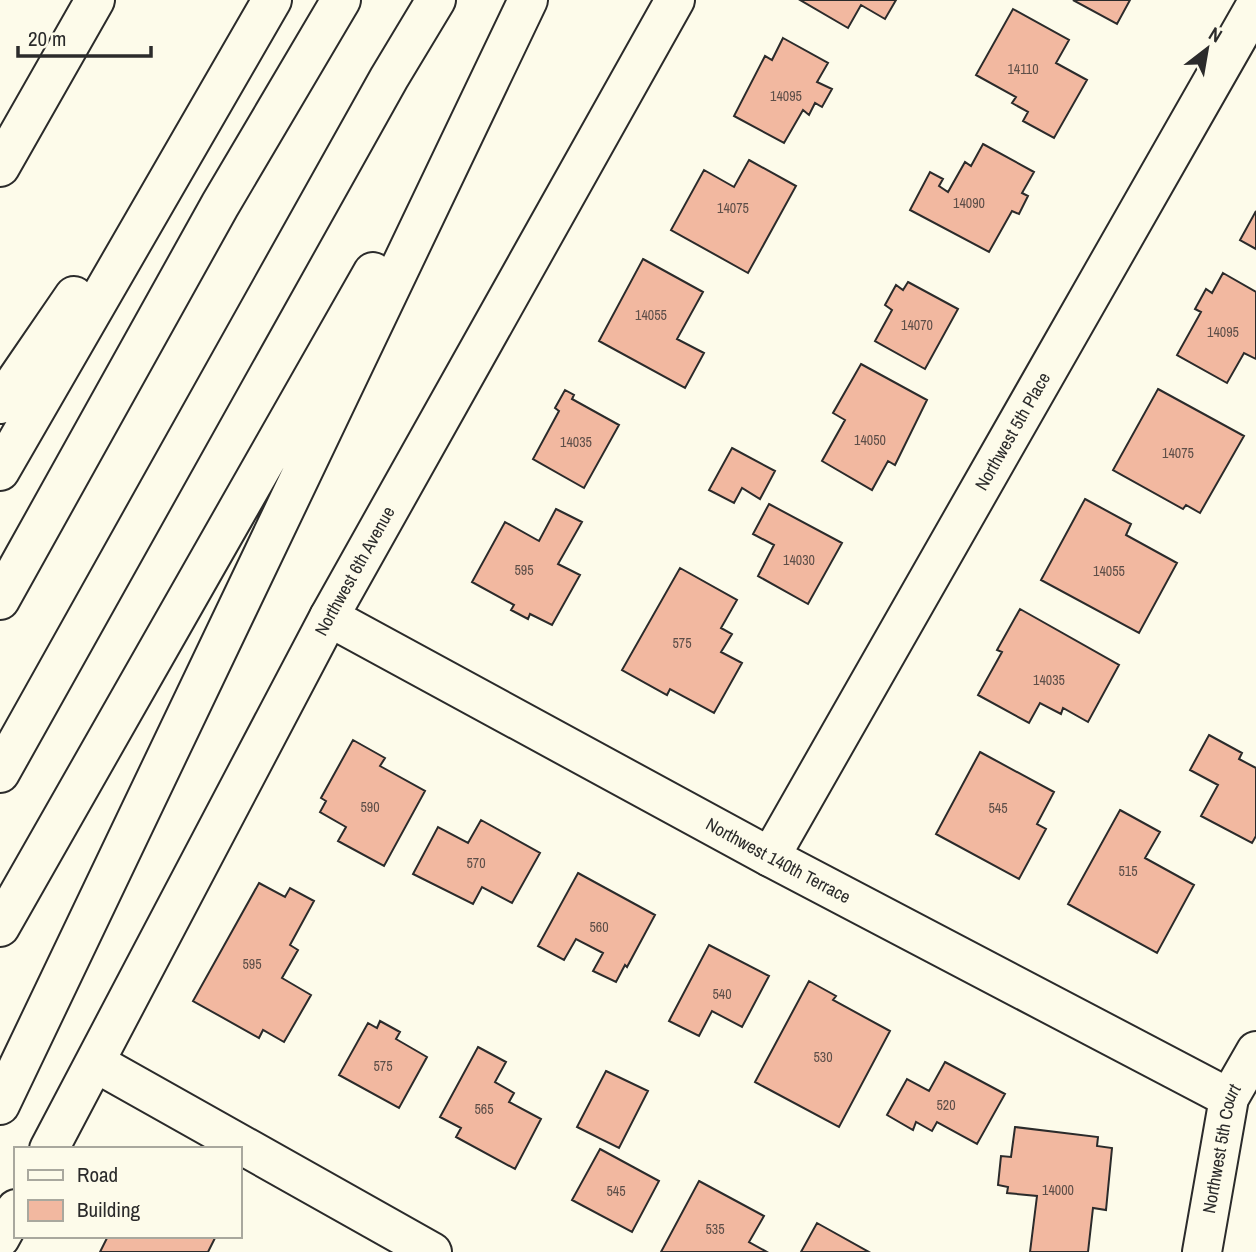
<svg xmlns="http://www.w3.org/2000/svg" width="1256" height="1252" viewBox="0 0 1256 1252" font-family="'Archivo Narrow',sans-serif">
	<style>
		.building { fill: #f2b8a0; stroke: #2b2b2b; stroke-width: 2 }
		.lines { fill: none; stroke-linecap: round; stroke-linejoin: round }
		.street-casing { stroke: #2b2b2b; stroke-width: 42 }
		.highway-casing { stroke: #2b2b2b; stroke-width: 42 }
		.street { stroke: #fdfbea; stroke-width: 38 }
		.highway { stroke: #fdfbea; stroke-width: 38 }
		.labels { text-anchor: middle; stroke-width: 5; stroke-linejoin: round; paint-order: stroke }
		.number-label { font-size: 14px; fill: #5d4e48 }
		.street-label { font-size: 18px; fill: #2b2b2b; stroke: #fdfbea }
	</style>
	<rect width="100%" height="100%" fill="#fdfbea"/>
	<!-- building -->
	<path class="building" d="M800,0h96l-11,19 -24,-14 -13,23z
		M1073,0h57l-13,24z
		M1013,9l56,31 -13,23 31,17 -33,58 -31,-17 5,-9 -16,-9 4,-6 -40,-22z
		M783,38l45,25 -11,19 15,7 -10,18 -7,-4 -6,12 -6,-5 -19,33 -50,-27 31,-60 7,4z
		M983,144l51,28 -12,21 6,3 -9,18 -7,-3 -23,41 -79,-42 20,-38 13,7 -4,7 9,6 17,-30 6,4z
		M749,160l47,26 -48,87 -77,-43 33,-60 30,17z
		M1256,211v38l-16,-9z
		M643,259l60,33 -26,47 27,14 -19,35 -86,-47z
		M1223,273l33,19v67l-12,-6 -17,30 -50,-28 24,-43 -6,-3 11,-20 6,4z
		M908,282l50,27 -33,60 -50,-28 17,-31 -7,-5 11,-20 7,5z
		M861,364l66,36 -32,65 -7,-4 -16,29 -50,-29 23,-41 -12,-7z
		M1158,389l86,47 -44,77 -14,-8 -3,4 -70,-39z
		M565,390l9,5 -2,4 47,26 -35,63 -51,-29 26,-48 -4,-3z
		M732,448l43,23 -15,28 -18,-11 -8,15 -25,-13z
		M1085,499l46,25 -5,11 51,28 -38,70 -98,-53z
		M769,504l73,39 -34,61 -50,-28 16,-31 -21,-11z
		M556,509l26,13 -24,42 22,11 -28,50 -22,-11 -2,5 -17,-9 3,-5 -42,-23 33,-60 34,19z
		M680,568l57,32 -16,28 11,6 -11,18 21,11 -28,50 -44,-24 -3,6 -45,-25z
		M1020,609l99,56 -31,57 -25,-14 -2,6 -21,-11 -11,20 -51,-28 24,-43 -5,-2z
		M1209,735l33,18 -3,6 17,9v68l-4,7 -51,-27 17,-31 -28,-15z
		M353,740l32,18 -5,8 45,25 -41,75 -46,-25 8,-14 -26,-15 6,-11 -5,-3z
		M980,752l74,40 -17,32 9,5 -27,50 -83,-45z
		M1120,810l40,22 -15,26 49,27 -37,68 -89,-49z
		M481,820l59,33 -28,50 -30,-16 -9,17 -60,-30 25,-47 30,16z
		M578,873l77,42 -28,52 -2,-2 -9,17 -23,-11 10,-18 -27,-14 -12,21 -26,-14z
		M259,883l26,14 5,-9 24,13 -24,44 8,5 -16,28 29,17 -27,47 -21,-12 -4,8 -66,-37z
		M709,945l60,31 -27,51 -30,-16 -13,25 -30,-15z
		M809,981l27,15 -3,4 57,31 -51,96 -84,-45z
		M380,1021l20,11 -4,7 31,18 -28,51 -60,-33 29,-52 9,5z
		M478,1047l28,15 -11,20 19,11 -5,9 32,17 -26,50 -59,-32 5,-9 -21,-11z
		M945,1062l60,32 -28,50 -40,-22 -5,9 -16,-9 -3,8 -26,-15 20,-36 22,12z
		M606,1071l42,20 -29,57 -42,-21z
		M1015,1127l83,10 -1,9 15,2 -6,62 -13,-2 -5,44h-58l7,-56 -30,-3 1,-6 -10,-2 3,-29 10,1z
		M600,1149l59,32 -27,51 -60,-32z
		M699,1181l65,35 -15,26 18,10h-106z
		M817,1223l52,29h-68z
		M108,1236h108l-8,16h-108z"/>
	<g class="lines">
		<defs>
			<g id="street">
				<path d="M0,167l95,-167"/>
				<path id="s1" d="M329,617l441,240 459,241"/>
				<path id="s2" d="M770,857l486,-852"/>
				<path d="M96,1063l336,189"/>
				<path id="s3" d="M49,1149l280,-532 346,-617"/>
				<path d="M0,1238l16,-29"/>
				<path id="s4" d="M1202,1252l27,-154 27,-47"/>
			</g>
			<path id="highway" d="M0,404l74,-108
				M0,471l272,-471
				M0,600l220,-395 121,-205
				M0,773l389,-695 47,-78
				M0,927l373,-655
				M0,1105l528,-1105"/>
		</defs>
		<!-- street casing -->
		<use href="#street" class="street-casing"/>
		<!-- highway casing -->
		<use href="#highway" class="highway-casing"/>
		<!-- street -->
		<use href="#street" class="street"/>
		<!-- highway -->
		<use href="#highway" class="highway"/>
	</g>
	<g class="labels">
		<!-- number labels -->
		<g class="number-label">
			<text x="1023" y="74">14110</text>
			<text x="786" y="101">14095</text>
			<text x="969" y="208">14090</text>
			<text x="733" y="213">14075</text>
			<text x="651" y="320">14055</text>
			<text x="917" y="330">14070</text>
			<text x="1223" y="337">14095</text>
			<text x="870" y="445">14050</text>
			<text x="576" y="447">14035</text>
			<text x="1178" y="458">14075</text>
			<text x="799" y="565">14030</text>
			<text x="524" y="575">595</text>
			<text x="1109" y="576">14055</text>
			<text x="682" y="648">575</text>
			<text x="1049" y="685">14035</text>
			<text x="370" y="812">590</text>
			<text x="998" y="813">545</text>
			<text x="476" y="868">570</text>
			<text x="1128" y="876">515</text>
			<text x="599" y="932">560</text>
			<text x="252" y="969">595</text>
			<text x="722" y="999">540</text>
			<text x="823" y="1062">530</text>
			<text x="383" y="1071">575</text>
			<text x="946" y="1110">520</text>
			<text x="484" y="1114">565</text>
			<text x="1058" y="1195">14000</text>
			<text x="616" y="1196">545</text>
			<text x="715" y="1234">535</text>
		</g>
		<!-- street labels -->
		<g class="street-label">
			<text dy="6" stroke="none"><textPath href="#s2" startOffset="490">Northwest 5th Place</textPath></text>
			<text dy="6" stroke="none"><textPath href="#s3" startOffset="654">Northwest 6th Avenue</textPath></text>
			<text dy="6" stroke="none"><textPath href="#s1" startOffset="511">Northwest 140th Terrace</textPath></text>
			<text dy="6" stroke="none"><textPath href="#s4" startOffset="105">Northwest 5th Court</textPath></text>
		</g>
	</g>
	<!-- legend -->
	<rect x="14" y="1147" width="228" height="91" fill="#fdfbea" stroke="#a9a89e" stroke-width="2"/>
	<rect x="28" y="1170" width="35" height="10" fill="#fdfbea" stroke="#a9a89e" stroke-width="2"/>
	<text x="77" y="1182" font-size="21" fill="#2b2b2b">Road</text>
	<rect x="28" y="1200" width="35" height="21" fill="#f2b8a0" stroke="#a9a89e" stroke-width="2"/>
	<text x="77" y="1217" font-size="21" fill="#2b2b2b">Building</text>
	<!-- north arrow -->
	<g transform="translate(1207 49) rotate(31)" stroke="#fdfbea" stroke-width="5" paint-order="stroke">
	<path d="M0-5L12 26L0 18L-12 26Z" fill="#2b2b2b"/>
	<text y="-10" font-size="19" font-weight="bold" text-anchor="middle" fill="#2b2b2b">N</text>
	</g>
	<!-- scale -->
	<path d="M18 46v10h133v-10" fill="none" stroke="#2b2b2b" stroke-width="3.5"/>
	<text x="28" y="46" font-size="21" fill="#2b2b2b" stroke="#fdfbea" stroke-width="5" paint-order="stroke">20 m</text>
</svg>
